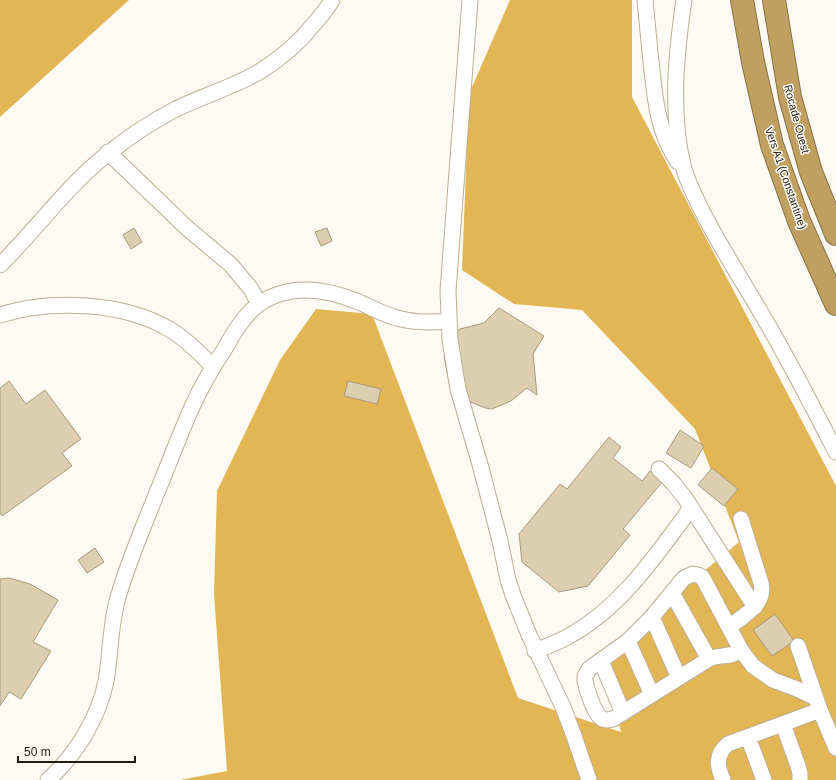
<svg xmlns="http://www.w3.org/2000/svg" width="836" height="780" viewBox="0 0 836 780" font-family="Arial,sans-serif">
	<style>
		.forest { fill: #e2b654 }
		.building { fill: #ddceb0; stroke: #a7997d }
		.lines { fill: none; stroke-linecap: round; stroke-linejoin: round }
		.minor-casing { stroke: #bcae91; stroke-width: 17 }
		.highway-casing { stroke: #887144; stroke-width: 24 }
		.minor { stroke: #fff; stroke-width: 15 }
		.highway { stroke: #bfa060; stroke-width: 22 }
		.labels { text-anchor: middle; stroke-width: 3; stroke-linejoin: round; paint-order: stroke }
		.street-label { font-size: 11px; fill: #211b10; stroke: #fdfaf4 }
	</style>
	<rect width="100%" height="100%" fill="#fdfaf4"/>
	<!-- forest -->
	<path class="forest" d="M0,0h129l-129,117z
		M510,0h122v97l204,389v294h-656l47,-9 -13,-177 3,-103 63,-131 36,-51 56,5 146,384 103,34 -16,-60 37,-49 97,-81 -44,-113 -113,-119 -68,-6 -52,-34 7,-176z"/>
	<!-- building -->
	<path class="building" d="M134,228l8,14 -11,7 -8,-14z
		M327,228l5,13 -11,5 -6,-14z
		M499,308l45,28 -11,18 4,41 -10,-7 -16,13 -19,8 -7,-1 -17,-7 -11,-9 -8,-9 -5,-27 11,-15 -11,-8 40,-10z
		M9,381l17,23 19,-14 36,49 -19,14 10,13 -70,50 -2,-3v-125z
		M348,381l33,8 -4,15 -33,-8z
		M680,430l24,16 -13,22 -25,-15z
		M609,437l12,10 -8,11 29,23 8,-10 13,10 -40,48 7,6 -42,51 -29,6 -37,-30 -3,-28 41,-50 7,5z
		M712,468l26,21 -14,17 -26,-21z
		M95,548l9,14 -17,11 -9,-13z
		M9,578l21,6 28,16 -25,42 18,9 -30,48 -12,-7 -9,14v-127z
		M775,614l19,27 -22,15 -19,-26z"/>
	<g class="lines">
		<defs>
			<path id="minor" d="M470,0l-22,291 2,49 8,49 23,79 19,73 8,39 6,18 16,39 33,70 11,29 15,44
				M645,0c2,21 4,41 6,62 4,35 6,70 27,100
				M684,0c-8,54 -14,116 0,169 4,14 11,28 18,42 19,37 41,71 62,107 26,44 49,89 72,134
				M108,152l79,76 44,37 20,24 8,15
				M0,265c37,-36 68,-81 110,-113 20,-16 43,-31 66,-43 27,-13 57,-22 83,-37 21,-13 40,-29 55,-48 6,-7 13,-15 18,-24
				M0,315c51,-16 123,-13 169,14 17,10 31,24 44,38
				M659,469l14,14 12,15 70,109
				M672,593l37,66
				M652,617l27,61
				M729,627c15,-12 37,-22 32,-44l-20,-64
				M628,641l24,54
				M798,646l22,64 16,38
				M741,650c-10,8 -21,4 -32,9l-96,60c-4,1 -9,2 -12,-1 -7,-5 -14,-28 -16,-37v-5l4,-7 39,-28 24,-24 32,-39 9,-4 5,1 4,2 3,5 36,68 12,16 20,14 24,9 19,9
				M535,651c12,-5 24,-9 34,-15 53,-29 87,-81 122,-128
				M601,661l22,52
				M783,724l15,42 2,7v7
				M748,737l16,43
				M48,780c28,-25 51,-63 58,-99 5,-29 4,-59 13,-87 10,-34 24,-66 37,-99 12,-29 23,-59 36,-88 9,-20 20,-39 32,-57 9,-16 20,-35 35,-46 7,-5 16,-9 24,-11 25,-7 54,0 78,10 13,6 26,13 40,16 16,4 32,3 48,2
				M723,780c-6,-14 -8,-25 5,-36l92,-34"/>
			<path id="highway" d="M742,0l11,62 19,83 27,76 37,83
				M774,0l16,97 21,75 25,62"/>
		</defs>
		<!-- minor casing -->
		<use href="#minor" class="minor-casing"/>
		<!-- highway casing -->
		<use href="#highway" class="highway-casing"/>
		<!-- minor -->
		<use href="#minor" class="minor"/>
		<!-- highway -->
		<use href="#highway" class="highway"/>
	</g>
	<g class="labels">
		<!-- street labels -->
		<g class="street-label">
			<text transform="translate(797 119) rotate(75)" y="4">Rocade Ouest</text>
			<text transform="translate(786 178) rotate(71)" y="4">Vers A1 (Constantine)</text>
		</g>
	</g>
	<!-- scale -->
	<path d="M18 756v6h117v-6" fill="none" stroke="#211b10" stroke-width="2"/>
	<text x="24" y="756" font-size="12" fill="#211b10" stroke="#fdfaf4" stroke-width="3" paint-order="stroke">50 m</text>
</svg>
